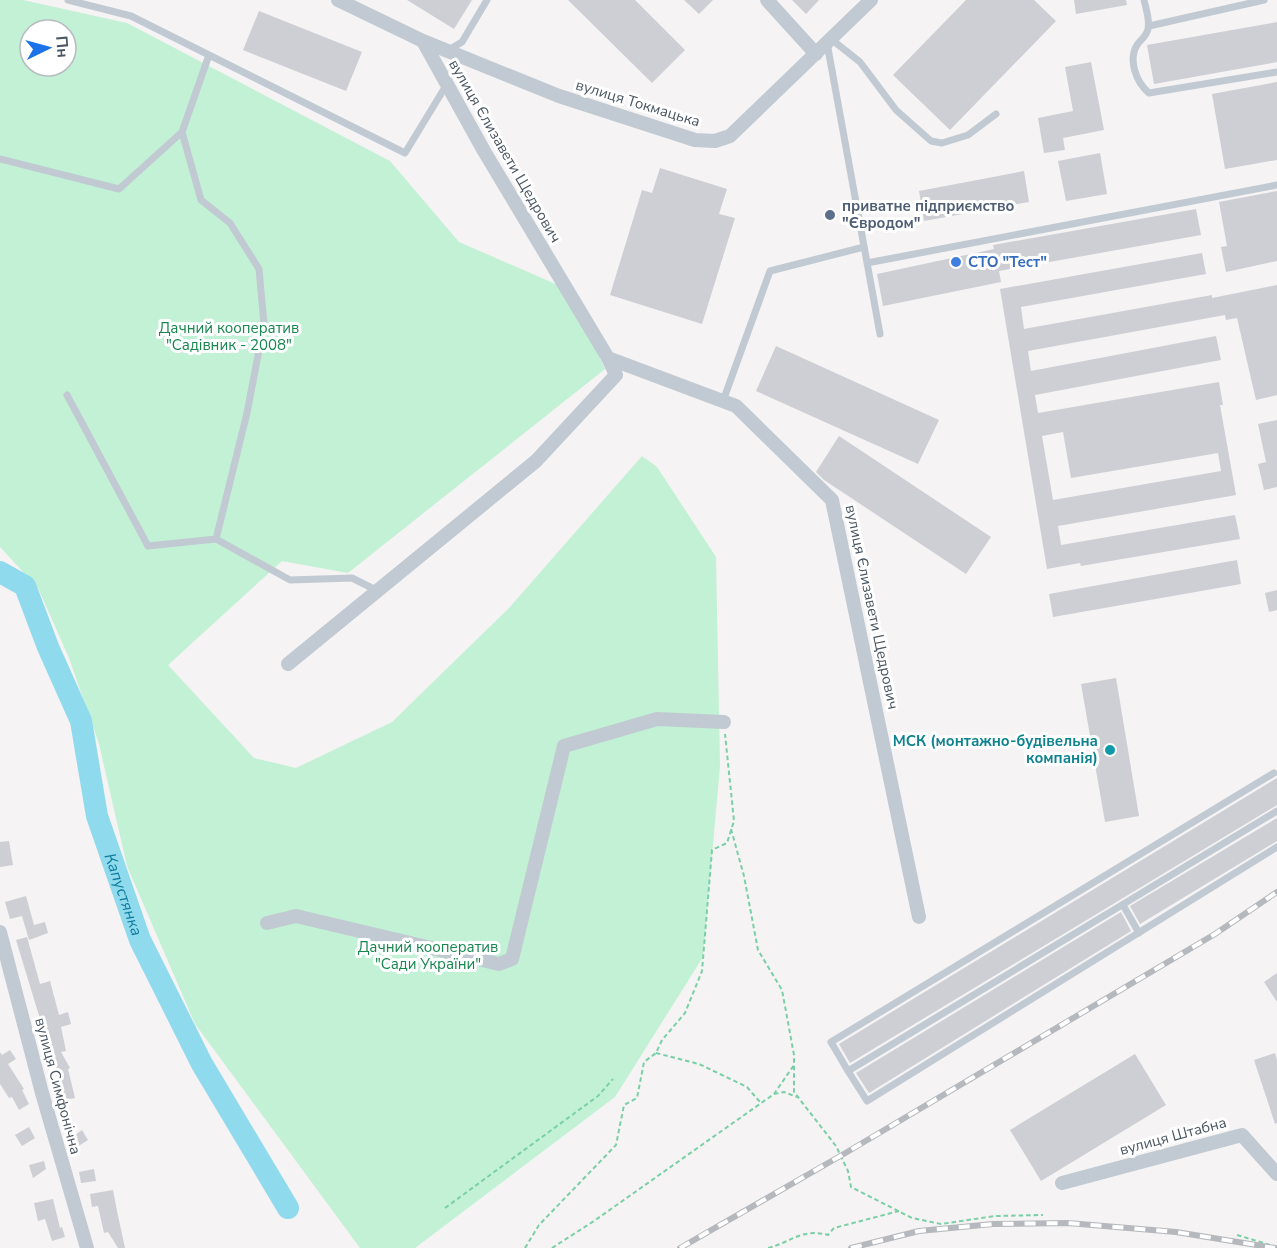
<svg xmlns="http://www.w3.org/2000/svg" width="1277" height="1248" viewBox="0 0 1277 1248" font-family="'Nunito Sans',sans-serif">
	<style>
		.green { fill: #c3f1d5; fill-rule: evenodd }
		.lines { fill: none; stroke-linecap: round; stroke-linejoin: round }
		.river { stroke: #90daee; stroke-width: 22 }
		.building { fill: #cdcfd5; fill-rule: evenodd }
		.path { stroke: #7ad0a6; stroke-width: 2; stroke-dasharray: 4.5 3; stroke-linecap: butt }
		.lane { stroke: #c1cad2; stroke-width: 7 }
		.street { stroke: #c1cad2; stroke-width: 14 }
		.rail-casing { stroke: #b5b8bd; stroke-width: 6 }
		.rail { stroke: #fff; stroke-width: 4; stroke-dasharray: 11; stroke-linecap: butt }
		.service-dot { fill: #5c6f8a; stroke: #fff; stroke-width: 2 }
		.shop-dot { fill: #3f7fe0; stroke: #fff; stroke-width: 2 }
		.culture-dot { fill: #0f9aa8; stroke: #fff; stroke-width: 2 }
		.labels { text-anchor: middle; stroke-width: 6; stroke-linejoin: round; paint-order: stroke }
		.street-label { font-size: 15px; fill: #4a5661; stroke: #fff }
		.service-label { font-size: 15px; font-weight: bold; fill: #4e5e75; stroke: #fff; text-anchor: start }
		.shop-label { font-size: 15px; font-weight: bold; fill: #366cbe; stroke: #fff; text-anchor: start }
		.park-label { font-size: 15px; fill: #17864f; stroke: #fff }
		.culture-label { font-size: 15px; font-weight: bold; fill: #0d838f; stroke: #fff; text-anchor: end }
		.water-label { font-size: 16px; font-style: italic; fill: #0c7c9b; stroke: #fff }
	</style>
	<rect width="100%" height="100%" fill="#f5f3f3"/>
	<!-- green -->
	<path class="green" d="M0,0h23l104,23 263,138 69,81 108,47 38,80 -257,204 -66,-12 -114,104 86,93 42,10 96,-46 117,-114 133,-152 15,11 59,90 4,209 -17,191 -88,140 -200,151h-55l-165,-224 -68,-158 -28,-122 -30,-86 -31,-70 -38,-41zM30,30h36v36h-36z"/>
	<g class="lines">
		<!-- river -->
		<path class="river" id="s1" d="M0,572l25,14 23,61 33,74 16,95 43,124 62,124 86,144"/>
	</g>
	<!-- building -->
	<path class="building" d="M407,0h65l-18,29z
		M568,0h67l50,50 -33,33z
		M684,0h29l-14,14z
		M792,0h27l-13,14z
		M966,0h68l22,21 -106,109 -57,-55z
		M1074,0h52l1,5 -51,9z
		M259,11l103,41 -16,39 -103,-41z
		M1277,22v40l-123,22 -7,-39z
		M1091,62l13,68 -41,8 2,12 -21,3 -6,-35 35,-7 -8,-44z
		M1277,82v78l-52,9 -13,-75z
		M1100,153l7,41 -41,7 -8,-40z
		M660,168l67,21 -8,25 16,4 -33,106 -92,-29 32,-105 10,3z
		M1024,171l5,31 -105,19 -5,-30z
		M1277,191v70l-51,11 -5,-25 6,-1 -8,-44z
		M1196,209l5,26 -202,36 2,11 -118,24 -6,-32 117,-25 -1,-4z
		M1202,253l4,21 -185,33 3,22 188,-34v3l65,-13v110l-21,5 -19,-82 -11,2 -1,-5 -197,36 3,20 185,-35 5,24 -186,35 3,18 181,-31 4,23h-3l16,90 -178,31 3,19 174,-30 5,24 -159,27 -1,-3 -33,6 -47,-280zM1063,432l8,46 147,-25 3,18 -168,29 -11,-64z
		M776,346l163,74 -21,44 -162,-73z
		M1277,420v67l-13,3 -6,-26 8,-2 -8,-38z
		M839,436l152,101 -25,37 -142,-94 -8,-8z
		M1237,560l4,24 -188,33 -4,-23z
		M1277,590v20l-8,2 -4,-19z
		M1116,678l23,138 -34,6 -24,-138z
		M1277,778v27l-427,258 -11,-19z
		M1277,818v23l-137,83 -10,-18z
		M9,841l4,24 -13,2v-25z
		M26,896l8,29 11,-3 3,11 -19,7 -7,-24 -12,3 -5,-17z
		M1121,912l10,19 -262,162 -13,-20z
		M27,937l13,47 10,-3 9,34 9,-3 3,12 -10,3 5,24 -5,1 9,16 -2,1 7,29 -14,3 -4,-16 4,-1 -9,-17 -8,-35 -28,-92z
		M1277,973v29l-13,-20z
		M10,1050l6,9 -8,5 16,25 -2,1 7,14 -10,6 -7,-13 -3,1 -9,-14v-32l2,3z
		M1275,1053l2,7v63l-2,1 -21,-64z
		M1135,1054l31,51 -125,76 -31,-51z
		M29,1127l6,11 -13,8 -7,-11z
		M82,1130l6,10 -11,7 -6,-9z
		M44,1161l2,8 -13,9 -4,-13z
		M94,1169l2,12 -15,2 -2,-11z
		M113,1190l4,21 8,37h-7l-10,-16 -4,1 -6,-27 -6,1 -2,-13z
		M53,1199l7,29 2,-1 3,10 -13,4 -7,-22 -7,2 -4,-18z"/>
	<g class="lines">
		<!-- path -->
		<path class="path" d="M731,829l13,47 14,74 24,40 12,65v37l42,54 12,25 3,16 61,31 29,6 54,-8 48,-1
			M656,1053l43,11 48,23 13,15
			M774,1094l10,-2 13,5
			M445,1208l153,-112 15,-17
			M1237,1235l40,12
			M525,1248l14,-23 77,-80 8,-40 13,-7 7,-36 12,-9 6,-13 23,-27 17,-42 10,-121 15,-7 7,-22 -9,-87
			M552,1248l42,-27 180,-127 20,-29
			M768,1248c24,-6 33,-20 60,-13l6,-7 65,-17"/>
		<!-- lane -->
		<path class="lane" d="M68,0l63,16 274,137 42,-69
			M1144,0c2,9 6,20 4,29 -1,7 -7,10 -11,16 -9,15 -1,37 12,48l128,-21
			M1149,26l115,-26
			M831,39l29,23 36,48 35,31 11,2 26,-8 28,-21
			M827,43l53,291
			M447,51l15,-9 25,-42
			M182,132l19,68 29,23 29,46 5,55 -17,89 -31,126 74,41 62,-2 26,13
			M0,159l119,30 63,-57 27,-77
			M867,263l410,-78
			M67,395l81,151 68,-7
			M723,401l47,-130 94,-24
			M1274,773l-443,269 17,29 429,-260
			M1123,905l16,28
			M848,1071l19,30 410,-254"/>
		<!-- street -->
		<path class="street" d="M338,0l85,41 136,55 136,44 20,1 15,-5 141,-136
			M767,0l49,54
			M423,41l61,110 124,207 128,48 96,94 87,417
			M288,664l248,-203 80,-86 -8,-17
			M267,923l29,-7 203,48 13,-5 52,-213 93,-27 67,3
			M0,932l42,161 45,155
			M1062,1183l180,-48 35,39"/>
		<defs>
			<path id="rail" d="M680,1248l162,-93 373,-221 62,-42
				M851,1248l68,-17 74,-7 75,-1 108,9 99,16"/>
		</defs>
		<!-- rail casing -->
		<use href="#rail" class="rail-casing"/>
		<!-- rail -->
		<use href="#rail" class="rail"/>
	</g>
	<!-- markers -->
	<circle class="service-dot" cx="830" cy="215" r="6"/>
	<circle class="shop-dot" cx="956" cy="262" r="6"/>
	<circle class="culture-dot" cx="1110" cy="750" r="6"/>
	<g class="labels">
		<!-- street labels -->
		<g class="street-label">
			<text transform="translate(638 103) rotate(17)" y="5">вулиця Токмацька</text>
			<text transform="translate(505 151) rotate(60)" y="5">вулиця Єлизавети Щедрович</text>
			<text transform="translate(872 607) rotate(78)" y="5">вулиця Єлизавети Щедрович</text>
			<text transform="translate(58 1086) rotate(75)" y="5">вулиця Симфонічна</text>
			<text transform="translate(1173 1136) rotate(-15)" y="5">вулиця Штабна</text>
		</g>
		<!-- service labels -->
		<g class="service-label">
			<text x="842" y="211">приватне підприємство<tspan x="842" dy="17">"Євродом"</tspan></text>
		</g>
		<!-- shop labels -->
		<g class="shop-label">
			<text x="968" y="267">СТО "Тест"</text>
		</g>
		<!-- park labels -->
		<g class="park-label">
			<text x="229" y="333">Дачний кооператив<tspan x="229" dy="17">"Садівник - 2008"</tspan></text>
			<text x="428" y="952">Дачний кооператив<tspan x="428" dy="17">"Сади України"</tspan></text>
		</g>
		<!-- culture labels -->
		<g class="culture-label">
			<text x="1098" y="746">МСК (монтажно-будівельна<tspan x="1098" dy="17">компанія)</tspan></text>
		</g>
		<!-- water labels -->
		<g class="water-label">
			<text dy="6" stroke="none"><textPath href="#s1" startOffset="354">Капустянка</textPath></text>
		</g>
	</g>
	<!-- north arrow -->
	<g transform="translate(48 48) rotate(85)"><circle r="28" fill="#ffffff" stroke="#b7bbc0" stroke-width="1.5"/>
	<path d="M0-4.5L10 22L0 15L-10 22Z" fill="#1a73e8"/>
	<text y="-9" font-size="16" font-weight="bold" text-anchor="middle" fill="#4a5661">Пн</text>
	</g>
</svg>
